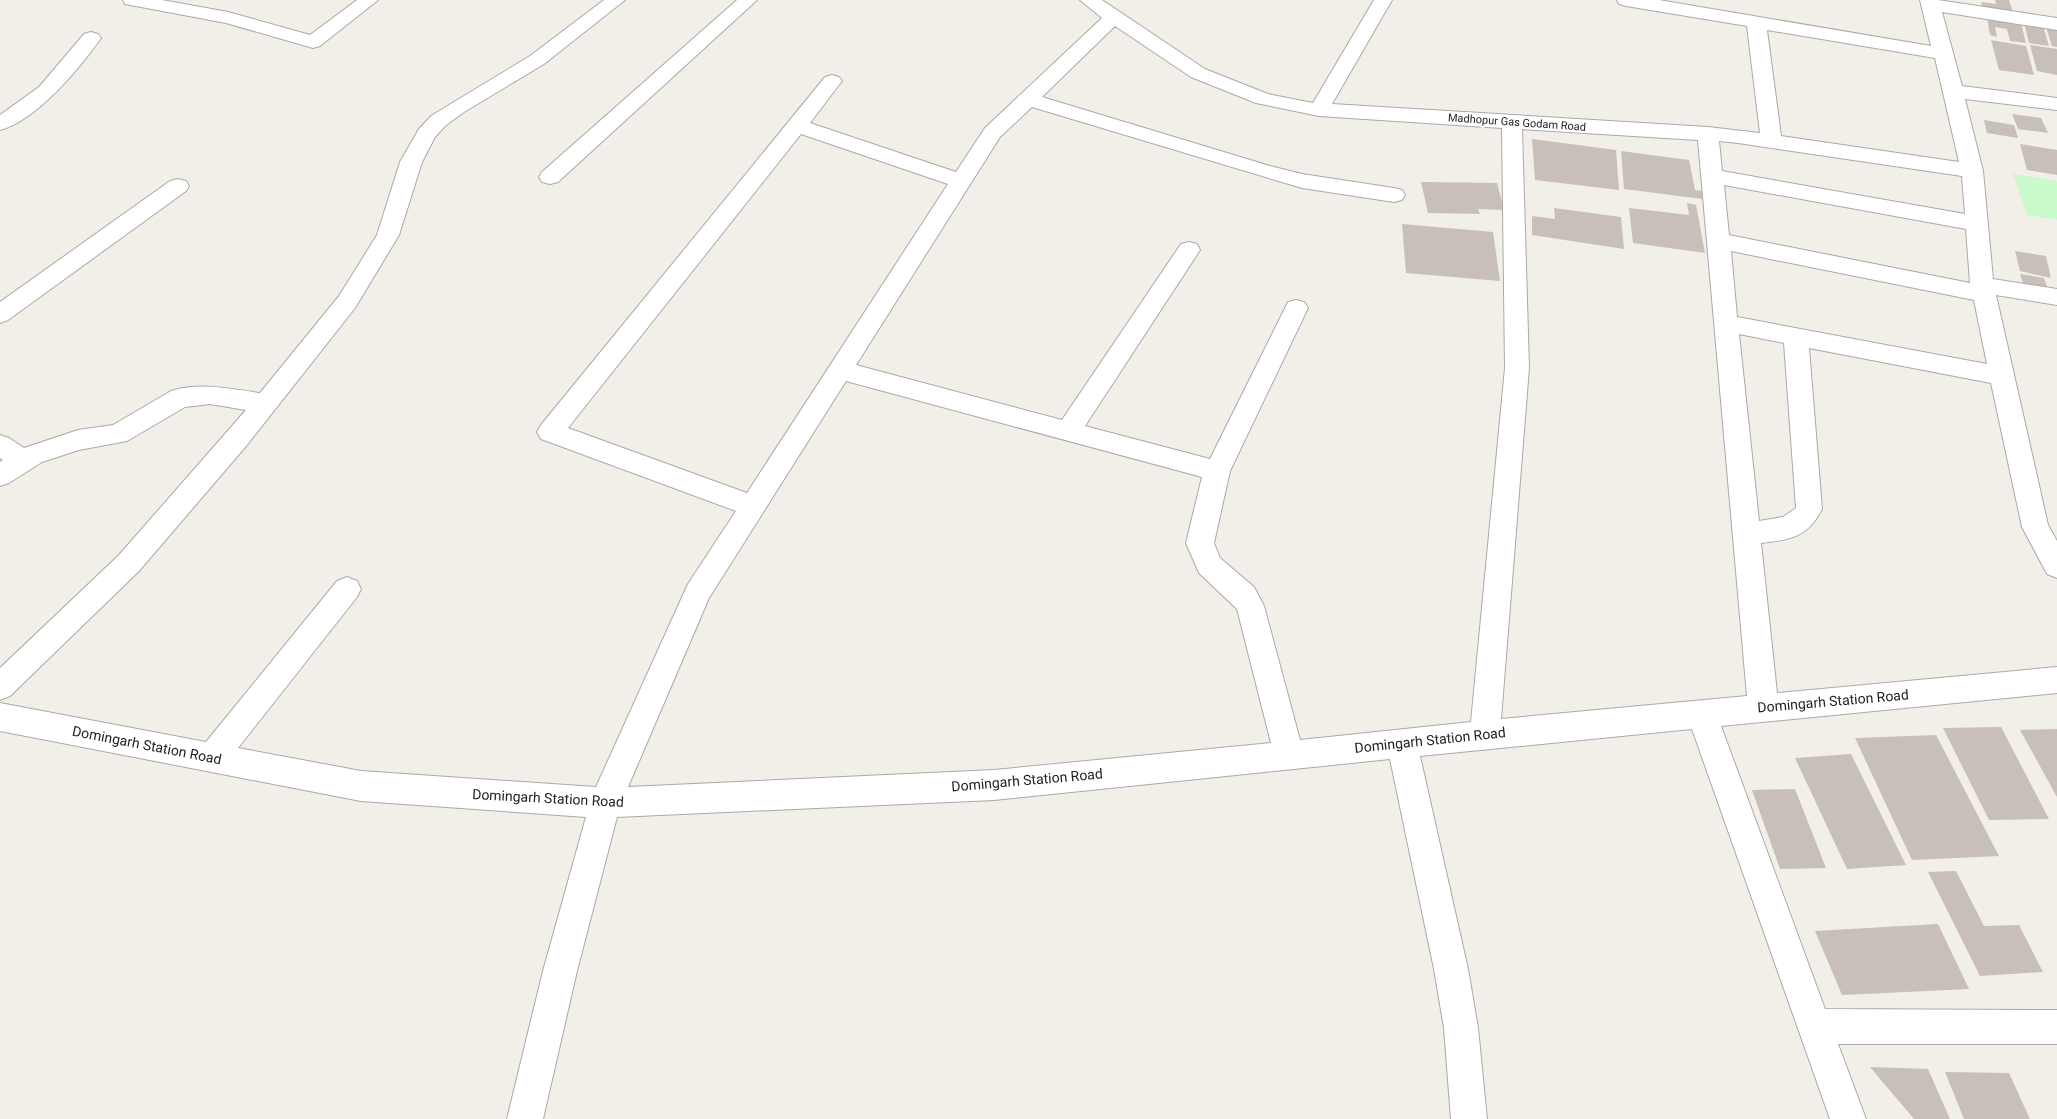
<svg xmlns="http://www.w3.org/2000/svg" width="2057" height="1119" viewBox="0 0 2057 1119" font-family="Roboto,sans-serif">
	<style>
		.park { fill: #c8facc }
		.building { fill: #c7bfb8 }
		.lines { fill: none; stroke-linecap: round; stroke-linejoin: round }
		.minor-casing { stroke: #a9a9a9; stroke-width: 2 }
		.minor { fill: #fff; fill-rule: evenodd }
		.labels { text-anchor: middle; stroke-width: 4; stroke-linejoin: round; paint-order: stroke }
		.far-street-label { font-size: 11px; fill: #222; stroke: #fff }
		.street-label { font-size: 14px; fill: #222; stroke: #fff }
	</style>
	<rect width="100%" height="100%" fill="#f2efe9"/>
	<!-- park -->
	<path class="park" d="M2013,174l44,7v39l-30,-5z"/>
	<!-- building -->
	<path class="building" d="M1995,0h14l4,12 -30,-4 -2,-6 15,2z
		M1987,18l34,5 5,20 -16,-2 -3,-12 -12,-2 2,10 -7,-2z
		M2024,23l19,3 6,20 -20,-3z
		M2046,27l11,1v19l-5,-1z
		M1991,40l35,6 8,29 -35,-5z
		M2030,45l27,4v26l-20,-4z
		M2012,114l29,4 7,15 -30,-4z
		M1984,120l30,5 4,13 -31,-5z
		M1532,139l84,11 3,40 -84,-10z
		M2020,144l37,6v25l-30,-5z
		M1621,151l68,9 6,30 13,2 2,8 -86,-11z
		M1421,182l76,1 7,27 -26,-1 2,5 -52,-1z
		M1687,203l9,2 9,48 -72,-10 -4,-35 60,7z
		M1554,208l67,9 3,32 -92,-14v-19l23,3z
		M1402,224l91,8 7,49 -94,-8z
		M2015,251l31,5 5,22 -31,-7z
		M2020,274l24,4 4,12 -24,-4z
		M2001,727l48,92 -60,1 -46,-92z
		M2057,729v68l-37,-67z
		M1936,735l63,121 -87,4 -57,-122z
		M1851,754l55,111 -59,4 -52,-111z
		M1795,789l31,79 -46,1 -28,-79z
		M1956,871l28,55 35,-1 24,47 -63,4 -52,-104z
		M1938,924l31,65 -127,6 -27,-64z
		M1870,1067l58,2 22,50h-36z
		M1945,1072l64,1 21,46h-66z"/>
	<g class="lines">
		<defs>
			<path id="minor" d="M123,0h39l66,12 82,23 47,-35h21l-58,46 -7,2 -87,-25 -101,-19z
				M604,0h21l-81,64 -80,48 -19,14 -10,11 -13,25 -23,73 -44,73 -108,137 -108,126 -129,125 -10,4v-32l119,-113 127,-145 -36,-6 -25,3 -58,34 -48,9 -37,12 -33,21 -9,3v-24l3,-2 -3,-2v-23l9,3 15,10 54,-18 35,-5 58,-34c30,-9 59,-2 89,2l79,-97 38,-61 23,-73 19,-33 12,-13 99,-60z
				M737,0h20l-199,182 -8,2 -8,-2 -3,-5 3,-5z
				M1080,0h22l103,69 63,25 45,9 61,-103h18l-60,104 376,23 52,6 -13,-107 -121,-20 -7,-2 -2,-4h42l272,46 -11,-46h18l119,18v12l-115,-18 20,74 95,12v12l-92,-11 18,72 10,108 64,10v16l-61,-10 52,230 9,16v37l-10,-4 -25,-47 -31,-144 -182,-35 13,161c-14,28 -32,31 -61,34l16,150 280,-26v26l-336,33 104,283 232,1v34h-219l28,75h-36l-138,-390 -272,27 48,213 10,59 9,91h-36l-7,-91 -10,-59 -44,-210 -396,41 -377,17 -40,154 -34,148h-36l36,-148 43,-154 -225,-16 -361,-70v-28l206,39 131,-161 10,-4 10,4 4,8 -4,8 -119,151 123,23 235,16 92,-203 48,-73 -195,-72 -4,-7 4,-7 284,-348 7,-2 7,2 3,4 -32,42 146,49 29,-44 117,-110zM1115,26l76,51 65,26 63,13 183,12 3,240 -34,354 -171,18 -36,-134 -10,-19 -34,-29 -6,-15 16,-72 78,-163 -4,-6 -8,-2 -8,2 -78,157 -125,-33 115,-176 -3,-6 -8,-2 -8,2 -119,176 -206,-55 144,-228 32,-30 270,81 92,14 8,-2 3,-5 -3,-5 -8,-2 -92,-14 -32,-8 -228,-69zM1767,30l168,28 24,104 -178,-26zM1522,129l176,11 49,556 -246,23 28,-351zM801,134l147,50 -201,309 -179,-65zM1719,141l19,2 224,33 3,38 -243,-43zM1724,185l242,44 4,54 -241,-48zM1731,251l243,49 13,64 -250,-47zM1739,334l45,9 12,165 -13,9 -24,4zM846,381l356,96 -16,66 13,30 38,36 34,134 -277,27 -366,17 81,-189z
				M91,32l7,2 3,4c-21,30 -65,83 -101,92v-15l39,-28 45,-53z
				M178,179l8,2 3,5 -3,5 -178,129 -8,3v-21l170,-121z"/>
		</defs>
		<!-- minor casing -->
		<use href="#minor" class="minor-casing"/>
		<!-- minor -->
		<use href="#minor" class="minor"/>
	</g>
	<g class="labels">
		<!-- far-street labels -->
		<g class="far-street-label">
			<text transform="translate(1517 122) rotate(4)" y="4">Madhopur Gas Godam Road</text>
		</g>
		<!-- street labels -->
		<g class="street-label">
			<text transform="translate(1833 701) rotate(-5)" y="5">Domingarh Station Road</text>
			<text transform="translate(1430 740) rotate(-6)" y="5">Domingarh Station Road</text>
			<text transform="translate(147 745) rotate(11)" y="5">Domingarh Station Road</text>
			<text transform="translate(1027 780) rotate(-5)" y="5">Domingarh Station Road</text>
			<text transform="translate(548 798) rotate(3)" y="5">Domingarh Station Road</text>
		</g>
	</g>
</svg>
